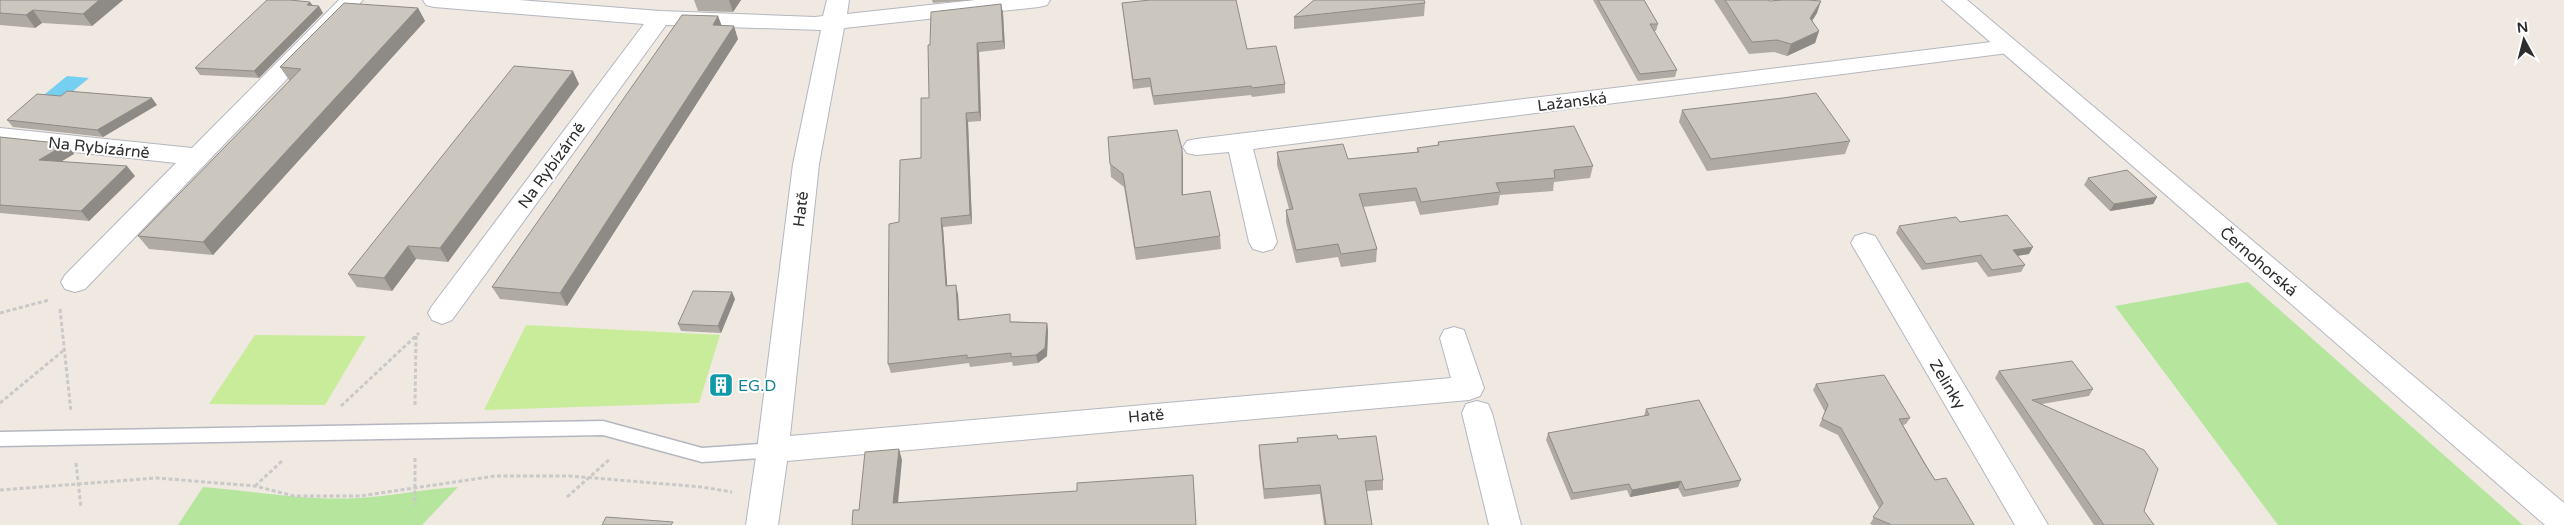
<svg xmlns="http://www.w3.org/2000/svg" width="2564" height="525" viewBox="0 0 2564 525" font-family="'Varela Round',sans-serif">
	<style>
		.green { fill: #b6e59e }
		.pitch { fill: #c9ec9a }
		.water { fill: #75cff0 }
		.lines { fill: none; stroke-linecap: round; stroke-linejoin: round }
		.service-casing { stroke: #b4b7c1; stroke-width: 3 }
		.minor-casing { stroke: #b4b7c1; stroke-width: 2 }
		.tertiary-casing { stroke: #b4b7c1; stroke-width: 2 }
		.path { stroke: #c9c9c9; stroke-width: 3; stroke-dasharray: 4 2.5; stroke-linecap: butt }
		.service { fill: #fff; fill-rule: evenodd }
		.minor { fill: #fff; fill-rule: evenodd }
		.tertiary { fill: #fff; fill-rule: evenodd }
		.wall { fill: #afaba4 }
		.shaded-wall { fill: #8e8b86 }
		.building { fill: #cbc7bf; stroke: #8e8b86 }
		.labels { text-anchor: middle; stroke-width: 4; stroke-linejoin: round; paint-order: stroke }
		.street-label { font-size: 16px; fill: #2e2e2e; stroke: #fff }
		.culture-label { font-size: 16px; fill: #0d838f; stroke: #fff; text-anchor: start }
	</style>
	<rect width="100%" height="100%" fill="#efe9e1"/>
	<!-- green -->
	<path class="green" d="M2248,282l275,243h-245l-163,-219z
		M203,487c52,4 104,14 156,11 33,-2 66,-9 99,-11l-36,38h-244z"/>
	<!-- pitch -->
	<path class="pitch" d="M526,325l194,10 -21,68 -215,7z
		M255,335l111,1 -41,69 -116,-1z"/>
	<!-- water -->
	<path class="water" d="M67,76l22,2 -28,23 -22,-2z"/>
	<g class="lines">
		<defs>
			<path id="service" d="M603,421l99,27 71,-5 6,2 3,5 -3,5 -6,2 -71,5 -99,-27 -603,11v-14z"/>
			<path id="minor" d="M339,0h24l-278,289 -10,3 -10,-3 -4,-7 4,-7 111,-112 -176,-19v-16l192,20z
				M423,0h96l141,11 155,6 8,-1 4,-16h22l-2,14 128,-14h75l-3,5 -8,2 -195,21 -25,136 -29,272 661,-58 -11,-40 4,-8 10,-3 10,3 20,58 -4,8 -11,4 -682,61 -9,64h-32l11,-75 36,-286 28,-134 -155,-5 -214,295 -10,4 -10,-4 -4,-7 4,-7 212,-282 -210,-17 -8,-2z
				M2008,40l8,2 4,5 -4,5 -763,97 24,93 -4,7 -10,3 -10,-3 -4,-7 -20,-90 -33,3 -9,-2 -4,-6 4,-6 9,-2z
				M1865,233l10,3 173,289h-33l-164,-282 4,-7z
				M1477,401l11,3 4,9 29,112h-32l-27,-112 4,-9z"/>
			<path id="tertiary" d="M1942,0h25l597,503v22h-19z"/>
		</defs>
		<!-- service casing -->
		<use href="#service" class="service-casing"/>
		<!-- minor casing -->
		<use href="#minor" class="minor-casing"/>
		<!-- tertiary casing -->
		<use href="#tertiary" class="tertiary-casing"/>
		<!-- path -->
		<path class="path" d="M60,309l11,103
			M0,313l49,-13
			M0,403l64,-53
			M415,405l1,-69
			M341,406l78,-73
			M415,458v47
			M76,463l5,44
			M255,486l27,-25
			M0,490l156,-12 99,8 39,10h66l135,-20h75l132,11 30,5
			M567,497l44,-39"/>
		<!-- service -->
		<use href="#service" class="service"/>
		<!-- minor -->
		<use href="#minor" class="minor"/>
		<!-- tertiary -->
		<use href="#tertiary" class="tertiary"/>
	</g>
	<!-- wall -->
	<path class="wall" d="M0,0h123l-31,26 -50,-3 -7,5 -35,-3z
		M694,0h47l-8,12 -35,-1z
		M932,0h42l-41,3z
		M1593,0h51l14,24 -2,7h-2l23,39 -2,7 -37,4z
		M1714,0h54l1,1 48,12 -5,8 7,10 -4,12 -28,13 -13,-4 -25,2z
		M1425,3l-1,13 -130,13v-12z
		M1001,4l2,9 2,36 -26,3 2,69 -13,1 4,102 -29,3 4,59 11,8 1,25 88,4 1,8 -1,25 -9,7 -25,3 -1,-4 -42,5 -1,-4 -78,10 -3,-9 11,-142 22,-64 8,-60 1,-53z
		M313,6l10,7 -64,65 -59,-3 -5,-7z
		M418,8l7,13 -212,234 -64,-6 -11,-13 152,-156h-1l-9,-13z
		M1123,11l124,38 38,35v9l-33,4 -1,-2 -97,10 -4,-18 -17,2z
		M718,16l3,9 17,14 -171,267 -67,-7 -8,-12z
		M579,84l-131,178 -32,-3 -24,32 -35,-4 -9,-13z
		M157,105l-54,32 -90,-10 -6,-7z
		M1682,110l168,31 -5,13 -138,17 -28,-49z
		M0,137l66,7 8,10 -14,8 75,14 -46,45 -89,-8z
		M1438,142l155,24 -3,12 -36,4 -1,9 -53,4 -2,10 -78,10 -5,-14 -52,6 14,42 -1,13 -35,5 -3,-10 -42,6 -10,-41v-12l3,-1 -12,-44v-13l71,7 69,-7v-4l21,-3z
		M1182,149l1,13v33l37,41 1,13 -85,11 -12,-73 -13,-10 -1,-13z
		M2088,178l69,19 -4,7 -43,7 -26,-26z
		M1960,222l69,32 -12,2 8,9 -4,7 -33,5 -11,-15 -55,8 -26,-37 3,-7z
		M735,299l-14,34 -40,-2 -3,-7z
		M1999,371l94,18 -4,7 -47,8 102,107 10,14h-60l-99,-147z
		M1816,384l94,34 -4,6 -3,1 32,55 39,45h-101l-3,-1 9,-16 -41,-73 -19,-9 6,-14 -12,-22z
		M1646,409l95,71 -3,7 -55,10 -5,-9 -48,9 -3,-7 -56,10 -25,-60 2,-7 96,-17z
		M1338,439l45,41v10l-17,1 6,34h-48l-4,-31 -56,5 -5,-44v-10z"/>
	<!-- shaded-wall -->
	<path class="shaded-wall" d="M99,0h24l-31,26 -9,-12z
		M729,0h12l-8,12z
		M1821,1l-4,12 -11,17 4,-12z
		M310,2l5,6 -8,-3z
		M1001,4l2,9 2,36 -2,-8z
		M319,6l4,7 -64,65 -5,-7z
		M418,8l7,13 -212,234 -10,-13z
		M33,10l9,13 -7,5 -9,-13z
		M718,16l5,13 -10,-4z
		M734,26l4,13 -171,267 -7,-13z
		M1819,31l-4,12 -28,13 4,-12z
		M977,43l2,9 2,69 -2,-9z
		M573,71l6,13 -131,178 -8,-14z
		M152,98l5,7 -54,32 -6,-7z
		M966,113l2,9 4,102 -2,-9z
		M66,144l8,10 -27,16 -8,-10z
		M1182,149l1,13v46l-1,-13z
		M127,166l8,10 -46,45 -8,-10z
		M2157,197l-4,7 -43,7 4,-7z
		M941,218l2,9 5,68 -2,-9z
		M408,246l8,13 -24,32 -8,-13z
		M2033,247l-4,7 -20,3 4,-7z
		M956,285l2,9 2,34 -2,-8z
		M732,292l3,7 -14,34 -3,-7z
		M1047,323l1,8 -1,25 -9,7 -2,-8z
		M899,449l3,11 -5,54 -4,-11z
		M1681,481l-3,7 -48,9 2,-7z"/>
	<!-- building -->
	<path class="building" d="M0,0h99l-16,14 -50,-4 -7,5 -26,-2z
		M267,0h23l20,2 -3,3 12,1 -65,65 -59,-3z
		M1150,0h86l11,49 29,-3 9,38 -33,4 -1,-2 -98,10 -3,-18 -17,2 -11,-77z
		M1314,0h110l1,3 -131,14z
		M1598,0h46l14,24h-8l27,46 -37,4z
		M1725,0h43l1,1 15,-1h24l13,1 -11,17 9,13 -28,13 -14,-4 -25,2z
		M344,3l74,5 -215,234 -65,-6 163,-167 -21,-2z
		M1001,4l2,37 -26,2 2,69 -13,1 4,102 -29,3 5,68 10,-1 2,35 52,-6v8l37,1 -2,25 -9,7 -25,2v-4l-44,5v-3l-79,9 1,-140 10,-2 1,-62 21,-2v-60h8l-1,-53h2l1,-33z
		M682,15l36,1 -5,9 21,1 -174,267 -68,-6z
		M514,66l59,5 -133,177 -32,-2 -24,32 -36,-4z
		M67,91l85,7 -55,32 -90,-10 30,-26 24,2z
		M1816,93l34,48 -139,18 -29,-49 101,-12z
		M1574,126l19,40 -39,4 1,8 -59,5 4,9 -79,10 -5,-14 -57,6 18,55 -36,5 -3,-10 -42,6 -10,-40 7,-1 -16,-57 66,-8 5,15 71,-7 -2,-4 22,-3 -1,-3z
		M1177,130l5,19v46l28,-4 10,45 -85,12 -12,-74 -13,-10 -2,-27z
		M0,137l66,7 -27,16 88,6 -46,45 -81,-6z
		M2127,170l30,27 -43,7 -26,-26z
		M2007,215l26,32 -20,3 12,15 -33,5 -11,-15 -55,9 -27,-38 57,-9 4,5z
		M693,291l39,1 -14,34 -40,-2z
		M2072,361l21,28 -61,11 112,50 14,19 -14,42 10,14h-50l-105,-154z
		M1884,375l26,43 -11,1 24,42 12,19 11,-2 28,47h-82l-19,-8 10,-14 -42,-75 -19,-9 6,-14 -12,-21z
		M1699,400l42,80 -56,10 -4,-9 -49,9 -3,-6 -56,9 -25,-60 101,-18 -3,-6z
		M1337,435l1,4 38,-3 7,44 -18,1 7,44h-46l-6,-40 -56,4 -5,-44 39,-3 -1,-4z
		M899,449l-6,54 184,-12v-8l116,-8 3,50h-344l1,-15h6l6,-58z
		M606,517l67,5 -2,3h-69z"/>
	<!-- icons -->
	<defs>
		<symbol id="building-square" viewBox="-11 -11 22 22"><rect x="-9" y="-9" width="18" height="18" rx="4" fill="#0f9aa8" stroke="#fff"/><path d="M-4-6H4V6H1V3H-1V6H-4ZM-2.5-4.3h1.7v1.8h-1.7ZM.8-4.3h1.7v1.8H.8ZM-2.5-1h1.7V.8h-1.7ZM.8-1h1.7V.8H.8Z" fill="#fff"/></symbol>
	</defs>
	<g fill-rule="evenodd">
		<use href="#building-square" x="707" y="371" width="28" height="28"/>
	</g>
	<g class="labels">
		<!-- street labels -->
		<g class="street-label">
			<text transform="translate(1572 101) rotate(-7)" y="6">Lažanská</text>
			<text transform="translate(99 147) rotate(6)" y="6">Na Rybízárně</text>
			<text transform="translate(551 165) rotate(-54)" y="6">Na Rybízárně</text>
			<text transform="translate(800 209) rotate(-83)" y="6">Hatě</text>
			<text transform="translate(2259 261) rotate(41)" y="6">Černohorská</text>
			<text transform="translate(1948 384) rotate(59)" y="6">Zelinky</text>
			<text transform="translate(1146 415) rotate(-5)" y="6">Hatě</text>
		</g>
		<!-- culture labels -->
		<g class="culture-label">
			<text x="738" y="391">EG.D</text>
		</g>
	</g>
	<!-- north arrow -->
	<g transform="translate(2524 40) rotate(353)" stroke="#ffffff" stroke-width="4" paint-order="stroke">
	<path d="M0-4L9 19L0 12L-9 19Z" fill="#2e2e2e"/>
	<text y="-8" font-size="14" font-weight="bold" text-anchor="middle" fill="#2e2e2e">N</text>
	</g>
</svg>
